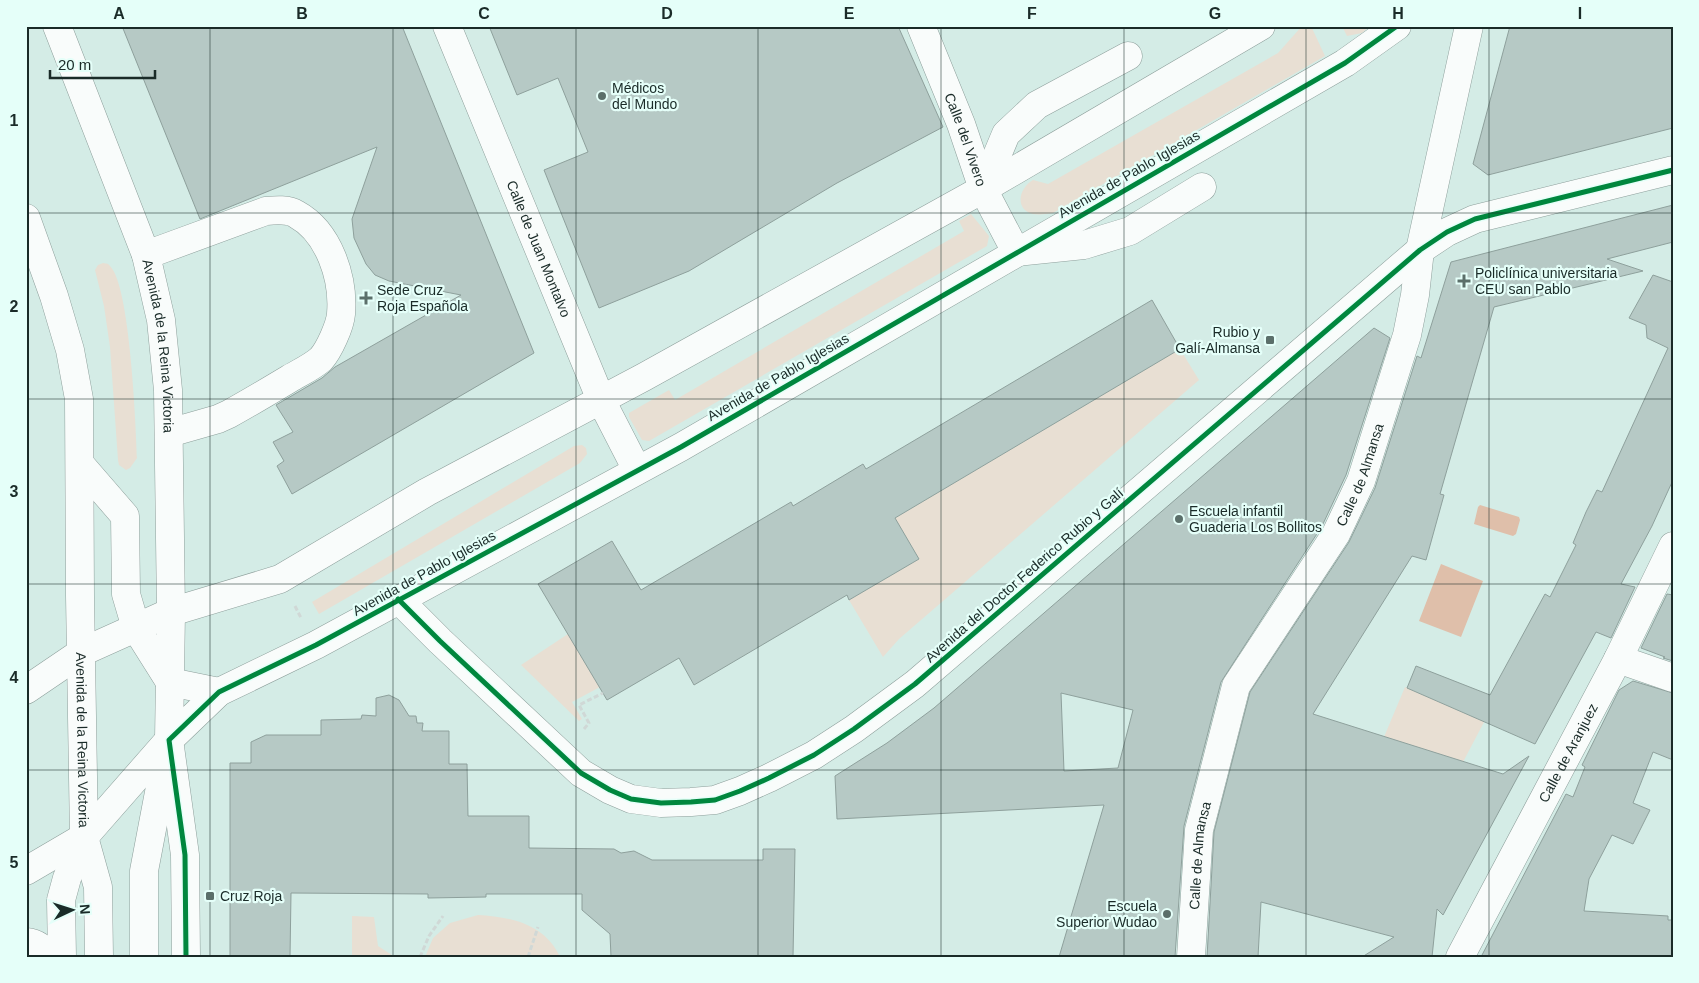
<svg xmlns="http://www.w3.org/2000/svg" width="1699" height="983" viewBox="0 0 1699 983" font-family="Helvetica,sans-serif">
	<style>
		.green { fill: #e8dfd3 }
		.water { fill: #dfbfaa }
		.building { fill: #b6c9c5; stroke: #8ea09c; fill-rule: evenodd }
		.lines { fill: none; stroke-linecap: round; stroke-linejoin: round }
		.minor-casing { stroke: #8d9f9b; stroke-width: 29 }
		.major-casing { stroke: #8d9f9b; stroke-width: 29 }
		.path { stroke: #d0d8d6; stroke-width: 3; stroke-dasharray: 5 2.5; stroke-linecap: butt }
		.minor { stroke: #f9fcfb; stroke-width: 28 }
		.major { stroke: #f9fcfb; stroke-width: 28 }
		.cycleway-casing { stroke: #e5fff9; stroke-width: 8 }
		.cycleway { stroke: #00873e; stroke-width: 5 }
		.grid { fill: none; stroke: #1a2b28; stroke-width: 1; stroke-opacity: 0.55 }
		.poi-dot { fill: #5b6f6a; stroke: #e5fff9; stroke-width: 2 }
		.labels { text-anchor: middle; stroke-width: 4.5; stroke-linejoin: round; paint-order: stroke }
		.poi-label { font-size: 14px; fill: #1a2b28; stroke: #e5fff9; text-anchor: start }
		.street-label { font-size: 14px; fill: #1a2b28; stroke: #e5fff9 }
		.neatline { fill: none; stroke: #1a2b28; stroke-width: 2 }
		.grid-label { font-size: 16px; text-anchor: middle; font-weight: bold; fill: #1a2b28 }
	</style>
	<rect width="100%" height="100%" fill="#d4ece6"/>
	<!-- green -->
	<path class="green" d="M1302,26h9l14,30 -272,157c-6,1 -14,2 -20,1 -19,-5 -14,-26 0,-34l15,4 230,-131z
		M1342,26h28l-8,7 -15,3z
		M971,214l18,22 -2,10 -338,195 -7,-1 -13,-23v-4l40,-23 6,10 289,-169 -5,-10z
		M103,263c4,1 5,0 7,3 20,19 26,160 27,192l-7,10 -4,2 -7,-5 -1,-5 -8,-113 -6,-41 -9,-36 3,-5z
		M1180,349l19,31 -300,259 -16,18 -34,-57 70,-41 -24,-41z
		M582,445l4,3 1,6 -7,9 -261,151 -7,-12 262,-156z
		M568,634l32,53 -28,15 10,17 -3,2 -58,-56z
		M1405,687l71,31 17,-13 -30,57 -79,-25z
		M478,915c33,2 67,9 82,42h-135l8,-19 17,-15z
		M352,916l22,1 4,29 17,11h-43z"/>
	<!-- water -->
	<path class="water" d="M1480,505l39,12 1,3 -4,14 -3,2 -39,-12 4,-17z
		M1441,564l42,17 -22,56 -42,-16z"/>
	<!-- building -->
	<path class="building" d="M122,26h280l132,327 -242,141 -15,-28 7,-5 -11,-19 20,-10 -17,-27 46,-27 13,-11 126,-72 -72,-14 -14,-6 -9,-11 -12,-26 -2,-19 25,-72 -177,72z
		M489,26h409l45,101 -106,56 -148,88 -90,37 -55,-138 44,-18 -30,-74 -41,17z
		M1510,26h163v102l-185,47 -15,-11z
		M1673,205v37l-66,17 36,12 -149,36 -54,187 4,1 -18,65 -14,-4 -99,158 190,60 26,-18 -86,159 -6,-6 -5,48h-70l32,-20 -133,-35 -3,55h-51l7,-125 36,-140 99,-150 26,-54 42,-132 4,2 30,-96z
		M1653,275l20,7v198l-21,46 -31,58 14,3 -24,51 -15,-6 -61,112 -128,-56 9,-22 74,29 55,-101 5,3 26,-52 -3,-2 13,-31 11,-22 5,2 66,-144 -21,-10 -1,-13 -17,-7z
		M1152,300l28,49 -285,169 24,41 -70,41 -2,-5 -153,90 -15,-27 -72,42 -69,-116 74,-43 29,49 150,-88 2,4 70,-42 3,5z
		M1374,328l16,10 -44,137 -24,51 -101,156 -37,144 -9,131h-116l45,-152 -267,14 -2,-43 52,-33 47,-35zM1061,693l72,17 -15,58 -54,3z
		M1667,594l6,1v66l-10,-3 2,-1 -24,-9z
		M1633,681l40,12v67l-20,-8 -20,51 17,7 -17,34 -21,-9 -23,44 -5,32 84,5v4h5v37h-192l85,-163 7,3 12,-30 -3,-2 37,-75z
		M389,695l10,5 10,16h7l1,7h6l-1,8h27v33h18l1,52h61v32l85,1 7,4 13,-2 18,9h111v-11h32l-2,108h-182l-1,-23 -28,-24v-16h-96v3l-58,1v-4l-137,-1 -1,64h-60v-194h21v-21l15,-7h55v-15l40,-1 1,-4 14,1v-18z"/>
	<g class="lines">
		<defs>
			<g id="minor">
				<path id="s1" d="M447,26l154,374 36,70"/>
				<path id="s2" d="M921,26l40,98 22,65 33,63 68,-7 46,-14 72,-44"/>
				<path d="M983,189l23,-55 31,-29 91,-49"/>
				<path d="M146,255l120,-44c10,-1 22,-2 30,3 33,18 48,64 45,100 -1,12 -12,36 -20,45 -9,8 -22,14 -32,20 -20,12 -40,24 -60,35l-11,5 -49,14"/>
				<path d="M80,464l45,52 1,78 10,34 34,54 49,10"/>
				<path d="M398,599l42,42 141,132 29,17 21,9 30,4 30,-1 24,-2 25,-9 29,-13 45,-23 40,-26 61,-45 505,-434 27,-18 28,-13 198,-49"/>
				<path d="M1618,659l55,19"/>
				<path d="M26,690l56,-38 89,-40 109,-33 147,-87 217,-115 339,-188 278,-163"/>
				<path d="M170,747l15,108 1,102"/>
				<path d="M26,871l58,-34 85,-97 50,-48 97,-47 365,-198 664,-384 52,-37"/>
				<path d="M26,942c11,1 18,7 25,15"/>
				<path d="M62,957l-1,-57 6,-22 17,-41"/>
				<path id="s3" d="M1191,957l8,-127 37,-144 100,-152 25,-53 46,-146 8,-40 5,-45 49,-224"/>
				<path id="s4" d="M1460,957l158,-298 55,-113"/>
			</g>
			<g id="major">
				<path id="s5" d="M57,26l89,229 15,65 7,70 3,222 -2,128 -25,131v86"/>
				<path id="s6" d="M26,218l28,78 16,54 9,49 1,197 4,241 14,50 1,70"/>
			</g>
		</defs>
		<!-- minor casing -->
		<use href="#minor" class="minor-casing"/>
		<!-- major casing -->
		<use href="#major" class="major-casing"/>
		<!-- path -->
		<path class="path" d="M295,606l6,12
			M584,729l5,-6 -10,-18 24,-12
			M420,957l9,-21 14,-20
			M528,957l10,-30"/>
		<!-- minor -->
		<use href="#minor" class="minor"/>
		<!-- major -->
		<use href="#major" class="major"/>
		<defs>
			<path id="cycleway" d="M398,599l42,42 141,132 29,17 21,9 30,4 30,-1 24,-2 25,-9 29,-13 45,-23 40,-26 61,-45 505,-434 27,-18 28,-13 198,-49
				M186,957l-1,-102 -16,-115 50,-48 97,-47 365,-198 664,-384 52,-37"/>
		</defs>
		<!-- cycleway casing -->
		<use href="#cycleway" class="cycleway-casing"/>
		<!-- cycleway -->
		<use href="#cycleway" class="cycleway"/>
	</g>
	<!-- grid -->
	<path class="grid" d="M210,26v931M393,26v931M576,26v931M758,26v931M941,26v931M1124,26v931M1306,26v931M1489,26v931M26,213h1647M26,399h1647M26,584h1647M26,770h1647"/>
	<!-- markers -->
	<g class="poi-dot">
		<circle cx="602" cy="96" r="5"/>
		<path d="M1461.5 273.5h5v5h5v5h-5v5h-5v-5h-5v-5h5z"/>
		<path d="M363.5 290.5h5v5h5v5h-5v5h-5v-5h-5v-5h5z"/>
		<rect x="1265" y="335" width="10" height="10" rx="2.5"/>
		<circle cx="1179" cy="519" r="5"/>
		<rect x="205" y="891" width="10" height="10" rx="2.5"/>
		<circle cx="1167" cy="914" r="5"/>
	</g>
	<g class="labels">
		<!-- poi labels -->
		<g class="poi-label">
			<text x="612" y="93">Médicos<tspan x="612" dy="16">del Mundo</tspan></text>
			<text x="1475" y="278">Policlínica universitaria<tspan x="1475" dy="16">CEU san Pablo</tspan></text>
			<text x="377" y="295">Sede Cruz<tspan x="377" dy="16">Roja Española</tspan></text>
			<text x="1260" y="337" text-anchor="end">Rubio y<tspan x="1260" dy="16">Galí-Almansa</tspan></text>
			<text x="1189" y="516">Escuela infantil<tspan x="1189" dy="16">Guaderia Los Bollitos</tspan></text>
			<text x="220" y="901">Cruz Roja</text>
			<text x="1157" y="911" text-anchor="end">Escuela<tspan x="1157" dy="16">Superior Wudao</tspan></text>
		</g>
		<!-- street labels -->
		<g class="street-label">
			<text dy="5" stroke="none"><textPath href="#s2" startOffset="122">Calle del Vivero</textPath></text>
			<text transform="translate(1129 174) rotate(-30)" y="5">Avenida de Pablo Iglesias</text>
			<text dy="5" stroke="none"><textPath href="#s1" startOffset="241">Calle de Juan Montalvo</textPath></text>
			<text dy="5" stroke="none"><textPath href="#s5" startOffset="338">Avenida de la Reina Victoria</textPath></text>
			<text transform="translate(778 377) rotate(-30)" y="5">Avenida de Pablo Iglesias</text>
			<text dy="5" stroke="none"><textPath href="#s3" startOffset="522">Calle de Almansa</textPath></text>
			<text transform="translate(424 573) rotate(-29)" y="5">Avenida de Pablo Iglesias</text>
			<text transform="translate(1024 575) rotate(-41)" y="5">Avenida del Doctor Federico Rubio y Galí</text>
			<text dy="5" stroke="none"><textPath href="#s6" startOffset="530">Avenida de la Reina Victoria</textPath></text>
			<text dy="5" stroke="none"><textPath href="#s4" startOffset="231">Calle de Aranjuez</textPath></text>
			<text dy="5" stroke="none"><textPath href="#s3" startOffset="102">Calle de Almansa</textPath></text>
		</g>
	</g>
	<!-- border -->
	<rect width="1699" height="983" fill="none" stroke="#e5fff9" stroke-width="55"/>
	<!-- north arrow -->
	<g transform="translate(72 910) rotate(86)" stroke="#e5fff9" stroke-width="4" paint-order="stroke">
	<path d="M0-4L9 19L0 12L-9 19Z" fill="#1a2b28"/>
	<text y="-8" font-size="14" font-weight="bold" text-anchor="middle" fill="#1a2b28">N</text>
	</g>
	<!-- scale -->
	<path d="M50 70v8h105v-8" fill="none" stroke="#1a2b28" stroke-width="2.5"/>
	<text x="58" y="70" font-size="15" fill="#1a2b28" stroke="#e5fff9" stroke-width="4" paint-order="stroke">20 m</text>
	<rect x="28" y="28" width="1644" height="928" class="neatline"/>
	<g class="grid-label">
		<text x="119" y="19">A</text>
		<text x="302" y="19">B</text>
		<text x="484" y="19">C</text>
		<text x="667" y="19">D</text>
		<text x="849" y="19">E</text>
		<text x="1032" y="19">F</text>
		<text x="1215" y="19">G</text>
		<text x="1398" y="19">H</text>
		<text x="1580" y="19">I</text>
		<text x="14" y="126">1</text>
		<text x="14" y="312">2</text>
		<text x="14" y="497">3</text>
		<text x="14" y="683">4</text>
		<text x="14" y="868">5</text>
	</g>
</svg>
